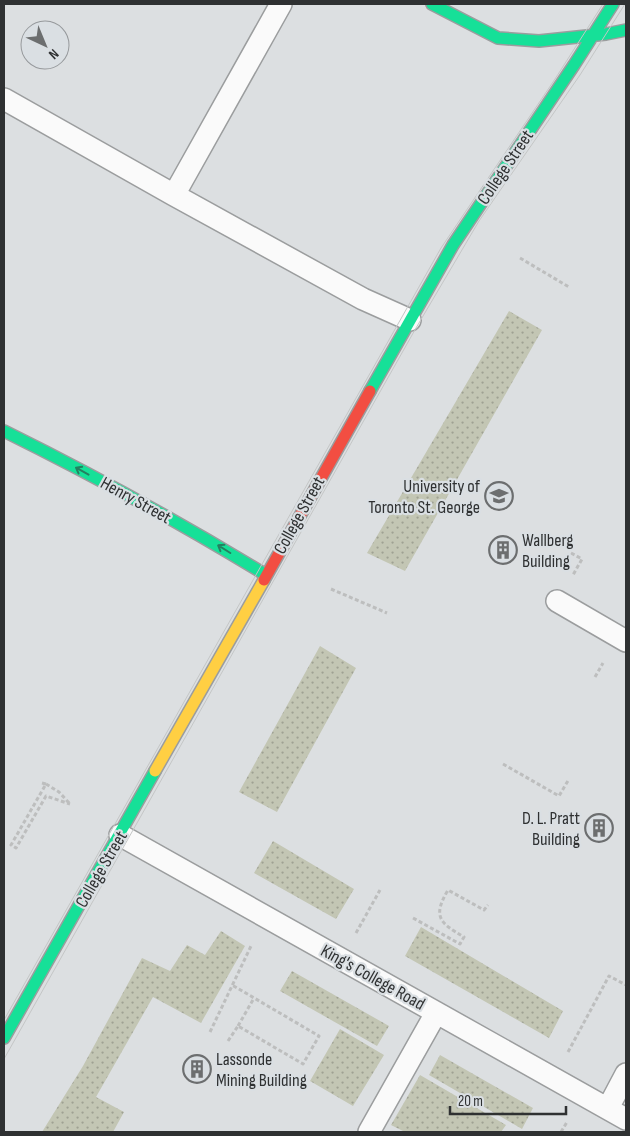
<svg xmlns="http://www.w3.org/2000/svg" width="630" height="1136" viewBox="0 0 630 1136" font-family="'Sofia Sans Condensed',sans-serif">
	<style>
		.grass { fill: url(#grass-dots) }
		.lines { fill: none; stroke-linecap: round; stroke-linejoin: round }
		.lane-casing { stroke: #9b9d9e; stroke-width: 24 }
		.fast-casing { stroke: #9b9d9e; stroke-width: 14 }
		.slow-casing { stroke: #9b9d9e; stroke-width: 14 }
		.jam-casing { stroke: #9b9d9e; stroke-width: 14 }
		.path { stroke: #bdbebe; stroke-width: 3; stroke-dasharray: 4 2.5; stroke-linecap: butt }
		.lane { stroke: #fafafa; stroke-width: 21 }
		.fast { stroke: #16e098; stroke-width: 11 }
		.slow { stroke: #ffcf43; stroke-width: 11 }
		.jam { stroke: #f24e42; stroke-width: 11 }
		.tram { stroke: #c4c6c6; stroke-width: 1 }
		.oneway { stroke: #248060 }
		.labels { text-anchor: middle; stroke-width: 4.5; stroke-linejoin: round; paint-order: stroke }
		.street-label { font-size: 18px; fill: #2f3132; stroke: #dadfe3 }
		.poi-label { font-size: 18px; fill: #2f3132; stroke: #dadfe3; text-anchor: end }
	</style>
	<defs>
		<pattern id="grass-dots" width="8" height="8" patternUnits="userSpaceOnUse" patternTransform="scale(1.25)"><rect width="8" height="8" fill="#c3c6b4"/><path d="M2 2h.1M6 6h.1" fill="none" stroke="#9fa193" stroke-width="1.8" stroke-linecap="round"/></pattern>
	</defs>
	<rect width="100%" height="100%" fill="#dcdfe1"/>
	<!-- grass -->
	<path class="grass" d="M509,311l33,19 -137,241 -38,-18z
		M320,646l36,22 -79,144 -38,-20z
		M273,841l81,48 -18,30 -82,-46z
		M421,927l142,84 -14,27 -144,-82z
		M221,931l24,15 -44,77 -48,-26 -57,100 28,15 -11,20h-71l41,-66 59,-108 28,13 17,-26 18,10z
		M292,971l97,55 -12,20 -97,-55z
		M340,1029l44,26 -31,51 -43,-25z
		M440,1055l93,53 -11,21 -93,-54z
		M420,1075l86,50 -5,7h-96l-14,-7z"/>
	<g class="lines">
		<defs>
			<path id="lane" d="M4,99l170,96 189,104 47,21
				M174,195l107,-191
				M557,601l69,40
				M120,835l506,284
				M608,1108l18,-34
				M369,1132l67,-119"/>
			<path id="fast" d="M432,4l66,34 41,3 67,-7 20,-4
				M370,391l83,-146 121,-180 39,-61
				M4,431c89,44 177,92 262,144
				M4,1038l151,-267"/>
			<path id="slow" d="M155,771l109,-191"/>
			<path id="jam" d="M264,580l106,-189"/>
		</defs>
		<!-- lane casing -->
		<use href="#lane" class="lane-casing"/>
		<!-- fast casing -->
		<use href="#fast" class="fast-casing"/>
		<!-- slow casing -->
		<use href="#slow" class="slow-casing"/>
		<!-- jam casing -->
		<use href="#jam" class="jam-casing"/>
		<!-- path -->
		<path class="path" d="M520,258l49,29
			M571,553l11,6 -9,16
			M331,589l56,24
			M595,677l8,-14
			M503,764l56,32 10,-17
			M42,783l4,1 -35,61 5,3 30,-52 24,8
			M46,784l13,8 11,12
			M413,918l47,26 4,-7c-24,-14 -32,-20 -16,-47l36,20 4,-5
			M356,933l24,-43
			M238,1026l16,-28
			M210,1032l42,-88
			M228,1041l10,-15 65,38 16,-28 -87,-51
			M568,1052l41,-76 17,9
			M561,1132l6,-10"/>
		<!-- lane -->
		<use href="#lane" class="lane"/>
		<!-- fast -->
		<use href="#fast" class="fast"/>
		<!-- slow -->
		<use href="#slow" class="slow"/>
		<!-- jam -->
		<use href="#jam" class="jam"/>
		<!-- tram -->
		<path class="tram" d="M4,1020l437,-772 114,-169 48,-75
			M4,1059l412,-731 63,-107 101,-146 45,-71"/>
	</g>
	<!-- one-way arrows -->
	<defs><path id="oneway-shaft" d="M-6 0H5M1.5-3L5.5 0L1.5 3" fill="none" stroke-width="1.6" stroke-linecap="round" stroke-linejoin="round" transform="scale(1.25)"/></defs>
	<g class="oneway">
		<use href="#oneway-shaft" transform="translate(82 471) rotate(-151)"/>
		<use href="#oneway-shaft" transform="translate(224 549) rotate(-148)"/>
	</g>
	<!-- icons -->
	<defs>
		<symbol id="university-ring" viewBox="-11 -11 22 22"><circle r="9.5" fill="#dadfe3" stroke="#6c6e6f" stroke-width="1.5"/><path d="M0-5L7-2L0 1L-7-2ZM-4 1L0 2.5L4 1V4Q0 6-4 4Z" fill="#6c6e6f"/></symbol>
		<symbol id="building-ring" viewBox="-11 -11 22 22"><circle r="9.5" fill="#dadfe3" stroke="#6c6e6f" stroke-width="1.5"/><path d="M-4-6H4V6H1V3H-1V6H-4ZM-2.5-4.3h1.7v1.8h-1.7ZM.8-4.3h1.7v1.8H.8ZM-2.5-1h1.7V.8h-1.7ZM.8-1h1.7V.8H.8Z" fill="#6c6e6f"/></symbol>
	</defs>
	<g fill-rule="evenodd">
		<use href="#university-ring" x="483" y="480" width="32" height="32"/>
		<use href="#building-ring" x="487" y="534" width="32" height="32"/>
		<use href="#building-ring" x="583" y="812" width="32" height="32"/>
		<use href="#building-ring" x="181" y="1053" width="32" height="32"/>
	</g>
	<g class="labels">
		<!-- street labels -->
		<g class="street-label">
			<text transform="translate(505 167) rotate(-56)" y="6">College Street</text>
			<text transform="translate(136 500) rotate(29)" y="6">Henry Street</text>
			<text transform="translate(299 515) rotate(-61)" y="6">College Street</text>
			<text transform="translate(101 869) rotate(-60)" y="6">College Street</text>
			<text transform="translate(373 977) rotate(29)" y="6">King's College Road</text>
		</g>
		<!-- poi labels -->
		<g class="poi-label">
			<text x="480" y="492">University of<tspan x="480" dy="21">Toronto St. George</tspan></text>
			<text x="522" y="546" text-anchor="start">Wallberg<tspan x="522" dy="21">Building</tspan></text>
			<text x="580" y="824">D. L. Pratt<tspan x="580" dy="21">Building</tspan></text>
			<text x="216" y="1065" text-anchor="start">Lassonde<tspan x="216" dy="21">Mining Building</tspan></text>
		</g>
	</g>
	<!-- border -->
	<rect width="630" height="1136" fill="none" stroke="#2f3132" stroke-width="10"/>
	<!-- north arrow -->
	<g transform="translate(45 45) rotate(136)"><circle r="24" fill="#dadfe3" stroke="#96999c"/>
	<path d="M0-4L9 19L0 12L-9 19Z" fill="#6c6e6f"/>
	<text y="-8" font-size="14" font-weight="bold" text-anchor="middle" fill="#2f3132">N</text>
	</g>
	<!-- scale -->
	<path d="M450 1106v8h116v-8" fill="none" stroke="#2f3132" stroke-width="2.5"/>
	<text x="458" y="1106" font-size="15" fill="#2f3132" stroke="#dadfe3" stroke-width="4" paint-order="stroke">20 m</text>
</svg>
